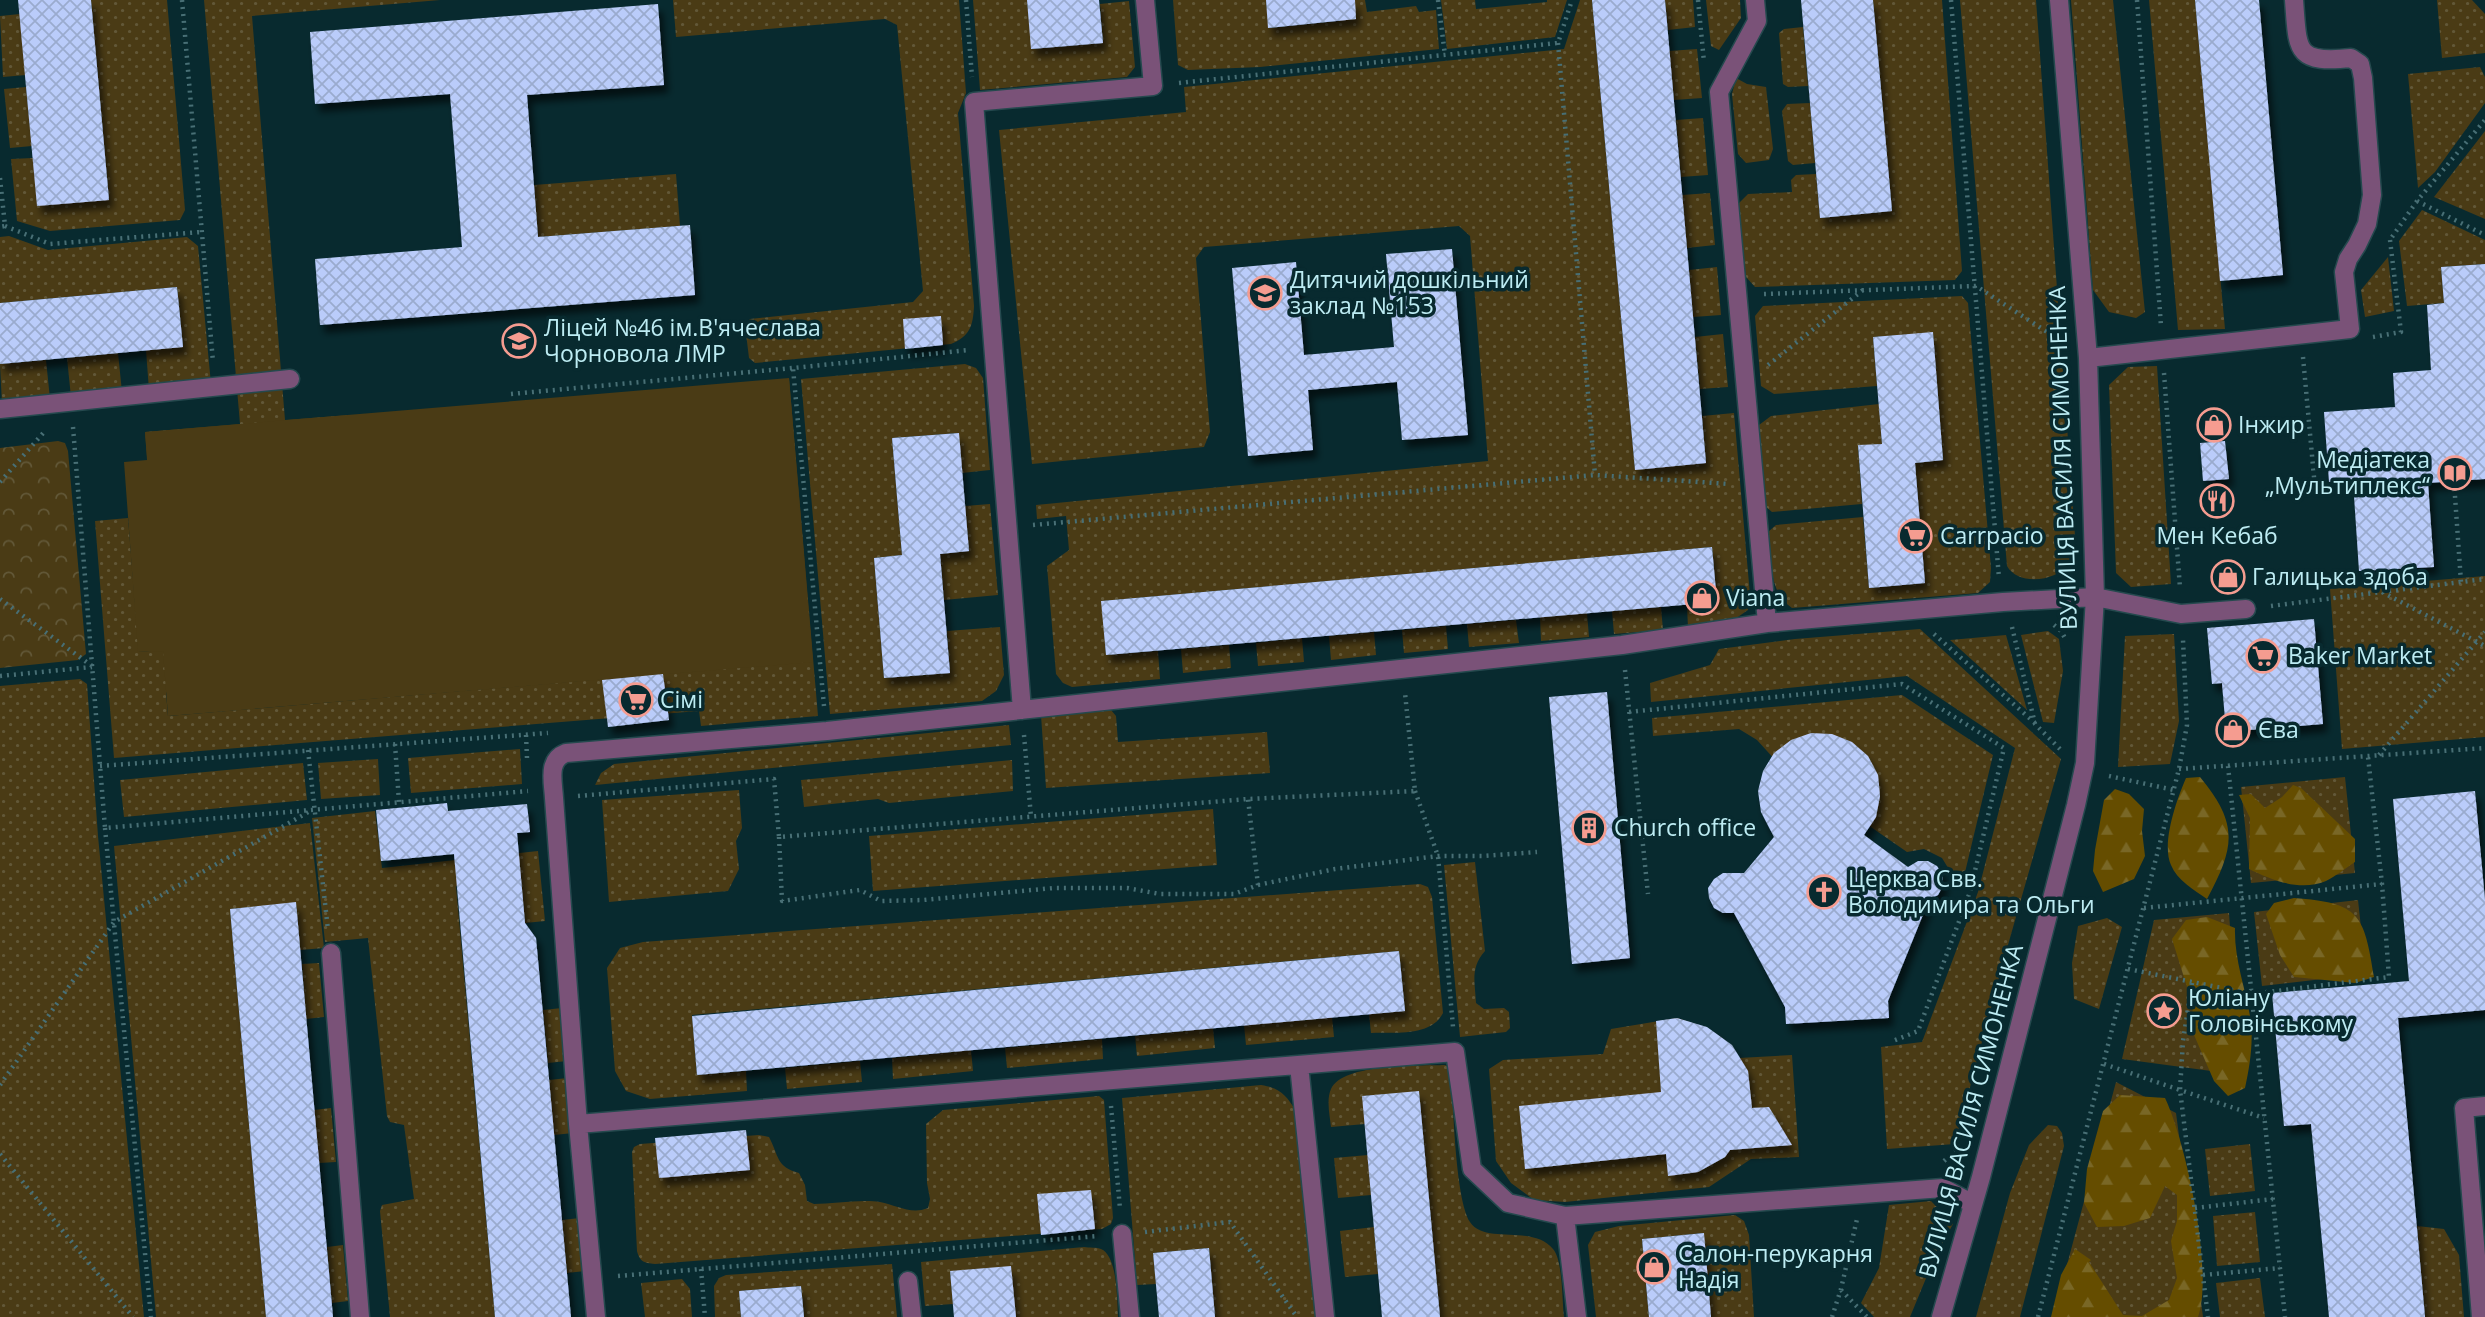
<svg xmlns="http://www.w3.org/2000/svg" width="2485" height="1317" viewBox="0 0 2485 1317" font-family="'Open Sans',sans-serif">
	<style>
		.grass { fill: url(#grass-dots) }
		.forest { fill: url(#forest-firs) }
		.park { fill: url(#park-crowns) }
		.pitch { fill: #4a3b15 }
		.building { fill: url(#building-cross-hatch); filter: url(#shadow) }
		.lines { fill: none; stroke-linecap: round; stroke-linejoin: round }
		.minor-casing { stroke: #25494e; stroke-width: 21 }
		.path { stroke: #486f75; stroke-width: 4.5; stroke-dasharray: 2 5; stroke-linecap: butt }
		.minor { stroke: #7a5278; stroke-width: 18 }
		.labels { text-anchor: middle; stroke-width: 7; stroke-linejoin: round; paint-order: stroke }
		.poi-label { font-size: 23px; fill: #bdecf3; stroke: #082a2f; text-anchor: start }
		.street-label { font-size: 23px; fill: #bdecf3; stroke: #082a2f }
	</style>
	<defs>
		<pattern id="grass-dots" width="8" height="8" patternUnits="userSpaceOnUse" patternTransform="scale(1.75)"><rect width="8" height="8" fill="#4a3b15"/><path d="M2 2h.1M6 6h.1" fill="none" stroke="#625838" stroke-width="1.8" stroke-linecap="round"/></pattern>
		<pattern id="forest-firs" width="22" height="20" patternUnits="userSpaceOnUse" patternTransform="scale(1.75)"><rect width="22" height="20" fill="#654d00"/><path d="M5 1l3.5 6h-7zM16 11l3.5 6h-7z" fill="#796726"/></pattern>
		<pattern id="park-crowns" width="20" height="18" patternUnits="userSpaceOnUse" patternTransform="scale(1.75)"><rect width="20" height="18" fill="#4a3b15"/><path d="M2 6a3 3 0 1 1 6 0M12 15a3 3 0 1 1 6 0" fill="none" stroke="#625838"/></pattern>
		<pattern id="building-cross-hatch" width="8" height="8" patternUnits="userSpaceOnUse" patternTransform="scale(1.75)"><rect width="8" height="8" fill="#baccfa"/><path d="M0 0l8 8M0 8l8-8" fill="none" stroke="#9aabce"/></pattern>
		<filter id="shadow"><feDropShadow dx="4.5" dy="8" stdDeviation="3.5" flood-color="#0009"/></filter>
	</defs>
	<rect width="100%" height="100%" fill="#082a2f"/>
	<!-- grass -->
	<path class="grass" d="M91,0h76l18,210 -5,10 -130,11 -33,-10 -6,-62 22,-1 76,41z
		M204,0h236l-188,16 33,404 65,-5 -184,278 2,23 528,-45 93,-293 29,338 -117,10 -2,-15 -585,47 -19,-237 33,-3 11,134 24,-2 2,25 -20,-243 95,-8z
		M673,0h286l7,93 -8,20 16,193c-1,20 -4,30 -23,38l-196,19 -6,-5 -4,-33 5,-6 163,-17 10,-11 -26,-266 -12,-6 -209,18z
		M973,0h54l5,49 71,-6 -3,-39 29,-3 6,66 -8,10 -147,13z
		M1173,0h93l3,28 71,-7 -2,-21h27l2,12 49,-6 3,6 17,-2 3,39 -179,18 -72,3 -10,-5z
		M1441,0h34l1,9 71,-7v-2h20l-12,37 -108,12z
		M1580,0h12l43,469 71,-6 -4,-47 32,-3 16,182 -2,15 -16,11 -44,7 -1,-23 30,-3 -5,-55 -610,54 4,54 52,-4 2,28 -88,8 -9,-4 -7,-9 -9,-108 22,-16 -3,-34 -29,3 -1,-14 452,-44 -18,-225 -11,-10 -255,21 -8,11 14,174 -6,15 -172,17 -33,-334 187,-18 -2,-25 380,-38z
		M1665,0h28l2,27 -27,3z
		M1706,0h34l1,18 -22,32 -8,-4z
		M1873,0h69l20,271 -7,9 -200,7 -9,-10 -9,-72 11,-11 44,-2 -1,-12 5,-5 20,-1 4,44 72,-7z
		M1960,0h76l39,536c-2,8 -2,20 -6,27 -12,19 -51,23 -62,3z
		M2071,0h42l32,312 -9,6 -27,-6 -16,-22z
		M2149,0h46l30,329 -47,1z
		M2437,0h35l13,14v39l-43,5z
		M20,14l6,61 -23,2 -3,-61z
		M1803,27l5,59 -20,1 -5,-3 -4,-51 5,-4z
		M1697,49l5,49 -28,2 -5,-49z
		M2480,67l5,10v26l-50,69 -17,16 -10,-114z
		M1736,78l11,6 19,3 7,62 -4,11 -23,3 -8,-9 -6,-60z
		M26,87l6,59 -22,2 -6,-59z
		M1810,103l5,60 -22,2 -5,-4 -6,-50 5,-7z
		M1703,118l5,57 -27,2 -5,-57z
		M2485,131v88l-51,-22z
		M676,174l4,52 -142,11 -4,-52z
		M1710,193l5,52 -28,3 -5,-53z
		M2422,210l63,30v24l-44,3 3,36 -37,3 -8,-65z
		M9,236l39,14 139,-13 11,9 13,138 -62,6 -3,-40 37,-4 -6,-59 -177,16v-66z
		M2388,257l6,54 -29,6 -4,-27z
		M1717,267l4,48 -28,2 -4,-47z
		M1962,296l6,7 23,265 -1,14 -12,11 -186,15c-24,-15 -20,-50 -24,-76l8,-7 87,-8 6,71 56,-5 -10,-120 28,-3 -10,-127 -60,4 4,49 -103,8 -13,-8 -6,-70 8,-10z
		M1723,334l5,53 -28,2 -5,-52z
		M118,353l4,39 -51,5 -4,-39z
		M46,360l4,39 -48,5 -2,-40z
		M965,364l11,4 7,10 7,92 -28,3 -4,-40 -66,5 10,117 -28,3 10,120 66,-5 -3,-42 53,-4 4,48 -8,16 -14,10 -152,13 -29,-335z
		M2157,366l14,218 -40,3 -15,-14 -7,-188 19,-18z
		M1879,404l3,40 -24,2 4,58 -90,8 -7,-6 -6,-81 12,-9z
		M990,504l8,91 -54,5 -4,-46 29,-3 -4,-45z
		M2485,576v161l-143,12 -12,-160z
		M1661,607l2,23 -49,4 -2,-23z
		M1587,613l2,24 -48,4 -1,-24z
		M1516,620l3,23 -50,4 -2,-23z
		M1446,626l2,23 -44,4 -2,-23z
		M1920,629l141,130 -59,207 -47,178 -68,5 -6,-102 41,-5 56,-150 37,-144 -108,-72 -256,26 -1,-19 60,-18 9,-16 76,-10z
		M2048,631l11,8 4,32 -9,52 -11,-1 -22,-87z
		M1374,632l2,23 -45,5 -2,-24z
		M2174,634l5,87 -9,43 -52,3 7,-131z
		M2006,635l21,75 -77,-70z
		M1302,638l2,24 -46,4 -2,-23z
		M1229,645l2,23 -48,5 -2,-24z
		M80,679l7,5 11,152 46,481h-144v-631z
		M1902,695l91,60 -32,134 -19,-31 -18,-9 -17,3 -130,-90 -20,-22 -18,-11 -86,7 -1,-18z
		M1111,710l5,6 2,26 149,-10 3,41 -224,15 -5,-73z
		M1009,725l2,20 -416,40 6,-12 13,-9z
		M520,749l2,35 -111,9 -3,-35z
		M378,759l2,36 -59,4 -3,-36z
		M1012,760l1,31 -124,12 -11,-4 -74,8 -3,-27z
		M303,763l4,37 -183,17 -4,-37z
		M2345,777l10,96 -104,10 -10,-96z
		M739,790l3,38 -6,13 3,28 -11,22 -119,11 -7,-102z
		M1213,809l4,56 -344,26 -4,-55z
		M375,811l7,57 156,-17 7,70 -20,2 -4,-43 -65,6 39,431h-105l-10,-106 2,-6 32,-6 -10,-74 -14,-3 -3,-6 -19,-178 -43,4 -13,-124z
		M310,823l14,125 -24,2 -4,-47 -66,6 36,408h-110l-42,-471z
		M1475,862l10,89c-15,17 -10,31 -9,52l8,6 20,-1 5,4 1,16 -4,4 -46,5 -16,-172z
		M1420,884l8,3 4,10 11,116c-12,24 -48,19 -72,20l-2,-19 36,-3 -6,-60 -707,64 5,60 49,-4 1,20 -97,8 -24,-8 -11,-20 -8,-103 13,-20 23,-6z
		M2358,900l8,74 -104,12 -8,-74z
		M2229,913l12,162 -119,-16 32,-139z
		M2107,918l15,9 -23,82 -25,-10 -2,-36 6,-37z
		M319,963l5,54 -18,2 -4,-55z
		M562,1008l5,53 -19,2 -5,-53z
		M1332,1017l2,20 -88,8 -2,-20z
		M1677,1018c26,8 48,15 62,40l53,-3 7,102 -48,2 -42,28 -144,15 -31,-2 -23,-17 -15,-22 -7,-92 14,-9 100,-6 8,-25z
		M1213,1028l2,20 -78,8 -2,-20z
		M1102,1039l1,20 -96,9 -2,-20z
		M971,1050l2,21 -80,8 -1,-21z
		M860,1061l2,21 -75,7 -2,-21z
		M1445,1065l6,3c2,32 4,131 19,154 15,23 63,2 83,27 10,11 9,52 11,68h-124l-21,-225 -56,4 2,28 -34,3c-1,-11 -5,-27 0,-38 12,-26 88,-23 114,-24z
		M568,1078l5,55 -19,2 -5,-55z
		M2116,1082l60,31 27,204h-150z
		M1261,1085c19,3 25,10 35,26l21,206h-102l-6,-69 -56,5 3,31 -19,1 -15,-187z
		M1099,1096l5,4 9,118 -2,6 -9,5 -447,35c-11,-1 -15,-2 -18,-13l-5,-99 2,-5 6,-3 119,-9 10,2c10,19 7,30 30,36l6,12 2,16 7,3c19,0 47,-5 66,-2 16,3 31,13 48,6l2,-9 -3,-16 -1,-59 17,-14z
		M331,1108l5,54 -17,1 -5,-53z
		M2048,1125l9,1 5,7 2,13 -44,171h-44l34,-124 19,-48z
		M2250,1144l5,47 -45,5 -5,-47z
		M1368,1155l3,40 -33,3 -4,-40z
		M1931,1201l22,23 -19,35 -24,58h-36l-13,-14 18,-35 10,-63z
		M2255,1212l5,50 -43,4 -4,-50z
		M1735,1215l9,6 5,14 5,82h-43l-8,-84 -61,6 7,78h-53l-8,-72 7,-13 24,-6z
		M580,1218l5,53 -18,2 -5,-53z
		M2417,1226l27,3 15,26 5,62h-39z
		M1374,1227l4,47 -33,3 -5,-46z
		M343,1245l5,56 -16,2 -5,-56z
		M1084,1247c5,1 13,0 17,2 17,7 16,52 17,68h-102l-66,-46 3,33 -28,2 -4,-44z
		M892,1264l5,53h-93l-3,-31 -62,5 2,26h-26l-1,-31 5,-8 7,-3z
		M2260,1278l5,39h-45l-4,-34z
		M682,1279l8,10 2,28h-47l-4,-34z"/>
	<!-- forest -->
	<path class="forest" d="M2200,777c39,47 35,70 7,122 -13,-9 -30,-19 -36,-34 -10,-22 6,-66 15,-87z
		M2293,785l8,3 54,51v23c-9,6 -19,14 -29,19 -26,11 -54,-1 -77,-12l1,-51 -11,-23 12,-1 14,14 17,-11z
		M2115,789l14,5 15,15 -2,22 3,25 -11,23 -31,13 -10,-21 2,-21 9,-50z
		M2294,898c66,5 70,16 80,79l-19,6 -61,-6 -14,-22 -14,-41 8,-11z
		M2207,917l28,11c-1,30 10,59 15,88 4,24 0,49 -5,72l-17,8 -14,-15 -23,-53 2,-22 -21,-67 14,-19z
		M2120,1095l45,3c21,44 49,174 33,219h-147l10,-42 14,-26 16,11 -2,2 34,53 19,1 27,-16 8,-22 -6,-37 6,-20v-26l-12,-9 -15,32 -26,8 -27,1 -13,-24 3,-34 16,-58z"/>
	<!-- park -->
	<path class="park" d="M58,441l7,2 3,8 18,203 -8,6 -78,8v-220z"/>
	<!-- pitch -->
	<path class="pitch" d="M789,378l24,284 -645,54 -5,-65 -25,1 -14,-190 23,-2 -2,-28z"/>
	<!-- building -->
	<path class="building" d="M18,0h73l18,200 -72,6z
		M1027,0h72l4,43 -72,6z
		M1266,0h89l1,19 -88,9z
		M1592,0h73l41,463 -71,7z
		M1801,0h72l19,211 -72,7z
		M2195,0h64l24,275 -63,6z
		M658,4l6,81 -137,10 11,142 152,-12 5,70 -375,30 -5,-66 147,-12 -12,-153 -135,10 -5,-72z
		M1452,249l16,186 -66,5 -5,-58 -89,8 5,60 -65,6 -16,-188 64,-6 8,93 90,-8 -8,-93z
		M2485,264v215l-57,4 6,84 -75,4 -6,-90 -24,1 -5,-70 71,-5 -2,-34 38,-3 -4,-65 17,-2 -3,-36z
		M177,287l6,60 -183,17v-61z
		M941,316l2,29 -38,4 -2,-30z
		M1933,332l10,128 -28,3 10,120 -56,5 -11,-143 24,-1 -9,-107z
		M959,433l10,118 -29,3 10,119 -66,5 -10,-120 28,-3 -10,-117z
		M2225,441l4,38 -26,2 -3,-38z
		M1712,547l5,55 -611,53 -5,-54z
		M2314,619l9,105 -97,8 -4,-49 -10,1 -5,-56z
		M663,674l6,46 -61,7 -6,-47z
		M1607,692l23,266 -58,6 -23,-267z
		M1811,733l21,1 20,8 16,14 10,19 2,21 -4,21 -12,18 44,32 10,-6h10l9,5 6,9v11l-5,9 -9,5 -41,101 1,17 -103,6 -1,-17 -51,-94h-11l-9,-5 -5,-10 -1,-10 6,-9 9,-6h21l30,-36 -13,-25 -3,-21 5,-20 11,-18 17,-13z
		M2475,791l10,109v110l-87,8 27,299h-96l-18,-193 -27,2 -12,-133 137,-12 -16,-182z
		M447,803l1,8 79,-7 3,28 -13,1 8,90 11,15 35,379h-76l-41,-463 -73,7 -5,-51z
		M296,902l11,124 26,291h-67l-36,-408z
		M1399,951l6,60 -708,64 -5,-59z
		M1677,1018l30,9 25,18 16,26 4,37 17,-1 23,38 -62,5 -5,7 -27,15 -30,4 -2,-22 -141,15 -6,-63 142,-14 -5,-71z
		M1419,1091l21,226h-58l-20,-221z
		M746,1130l4,40 -91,8 -4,-40z
		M1091,1190l4,39 -54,6 -4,-41z
		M1704,1233l7,84h-62l-7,-78z
		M1209,1248l6,69h-56l-6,-64z
		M1011,1266l5,51h-62l-4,-46z
		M801,1286l3,31h-63l-2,-26z"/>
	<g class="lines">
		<defs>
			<path id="minor" d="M1755,0l2,21 -38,71 48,531
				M2088,358l262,-29 -6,-57 4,-13 9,-14 10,-21 5,-29 -9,-117 -3,-14 -9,-6c-57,6 -53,-8 -57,-58
				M0,409l290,-30
				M1022,710l-48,-608 179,-16 -8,-86
				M331,953l29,364
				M1299,1065l26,252
				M578,1124l877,-72 17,117 36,34 57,13 378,-28 30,16
				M1565,1216l12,101
				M1122,1234l8,83
				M908,1281l4,36
				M596,1317l-18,-193 -24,-326c-1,-17 -7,-38 12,-45l261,-22 795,-86 145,-22 236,-21 92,-5 86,17 65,-5
				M1941,1317l40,-140 95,-372 9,-42 10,-166 -7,-239 -29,-358
				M2481,1317l-17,-209 21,-2"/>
		</defs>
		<!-- minor casing -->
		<use href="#minor" class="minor-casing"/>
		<!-- path -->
		<path class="path" d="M182,0l31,362
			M966,0l6,77
			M1438,0l7,55
			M1698,0l6,62
			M1951,0l48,578
			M2137,0l24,326
			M1558,43l37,432
			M1179,83l379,-40 14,-43
			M0,178l5,48 -5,1
			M2417,201l68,34
			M5,226l45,18 151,-12
			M2392,237l25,-36 68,-81
			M1764,294l212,-8 85,55
			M2373,337l28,-5 -11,-92
			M2303,357l12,131
			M1768,365l95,-75
			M2164,373l16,215
			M511,394l282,-26
			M73,427l32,401 423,-37
			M0,482l45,-51
			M2454,482l7,100
			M1033,525l562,-50 134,9
			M2382,592l103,54
			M0,599l92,67
			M2271,606l214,-27
			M2054,625l7,6 5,9
			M2012,627l23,97 25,25
			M1934,634l101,89
			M1625,670l23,224
			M0,676l92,-9
			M824,706l-31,-338 176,-18
			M1629,712l273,-28 102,64 -34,144 -52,139 -25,10
			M526,735l1,23
			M1024,735l7,82
			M395,744l4,58
			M308,750l20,180
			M2379,755l106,-123
			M100,766l448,-33
			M2228,766l57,551
			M2179,769l306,-21
			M2109,776l65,14
			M1415,791l23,65 15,171
			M578,796l196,-17 5,58 469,-38 167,-8 -10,-98
			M105,828l46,489
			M779,837l3,64 78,-11 21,11 42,-1 131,-12h73l33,6h74l24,-9 -10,-86
			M1258,885l77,-16 103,-13h44l55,-4
			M2144,908l238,-24
			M2128,969l124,25 137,-17 -7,-93 -14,-127
			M2192,983l-9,58 -3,49 84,28
			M2104,1064l76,26 28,227
			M0,1085l114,-163 198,-112
			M1111,1106l9,103
			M0,1154l133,163
			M1944,1161l17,-15
			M2195,1208l78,-9
			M1145,1232l85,-10 67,95
			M701,1269l4,48
			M2203,1275l77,-7
			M618,1276l480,-40
			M1841,1290l26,27
			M1832,1317l9,-28 16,-70
			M2038,1317l141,-548 8,-44 -4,-85"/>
		<!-- minor -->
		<use href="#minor" class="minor"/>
	</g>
	<!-- icons -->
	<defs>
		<symbol id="school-ring" viewBox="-11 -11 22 22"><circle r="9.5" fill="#082a2f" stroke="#f59c90" stroke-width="1.5"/><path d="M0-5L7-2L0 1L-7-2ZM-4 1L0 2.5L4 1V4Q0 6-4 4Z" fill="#f59c90"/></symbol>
		<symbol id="shop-ring" viewBox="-11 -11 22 22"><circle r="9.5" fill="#082a2f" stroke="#f59c90" stroke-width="1.5"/><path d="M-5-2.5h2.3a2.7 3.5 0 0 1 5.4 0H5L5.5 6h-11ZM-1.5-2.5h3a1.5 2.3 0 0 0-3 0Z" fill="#f59c90"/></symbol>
		<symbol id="library-ring" viewBox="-11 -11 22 22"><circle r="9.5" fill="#082a2f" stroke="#f59c90" stroke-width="1.5"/><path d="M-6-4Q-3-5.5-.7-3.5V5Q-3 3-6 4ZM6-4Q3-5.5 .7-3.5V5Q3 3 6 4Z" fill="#f59c90"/></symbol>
		<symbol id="restaurant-ring" viewBox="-11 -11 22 22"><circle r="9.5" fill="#082a2f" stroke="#f59c90" stroke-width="1.5"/><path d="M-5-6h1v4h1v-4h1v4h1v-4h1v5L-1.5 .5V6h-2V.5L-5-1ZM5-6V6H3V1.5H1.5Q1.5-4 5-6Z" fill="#f59c90"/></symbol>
		<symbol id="supermarket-ring" viewBox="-11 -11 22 22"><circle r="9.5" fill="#082a2f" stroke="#f59c90" stroke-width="1.5"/><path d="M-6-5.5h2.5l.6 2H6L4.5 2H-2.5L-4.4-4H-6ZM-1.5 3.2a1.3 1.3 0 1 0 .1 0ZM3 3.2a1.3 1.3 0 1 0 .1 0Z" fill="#f59c90"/></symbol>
		<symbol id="building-ring" viewBox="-11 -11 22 22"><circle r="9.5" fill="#082a2f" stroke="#f59c90" stroke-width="1.5"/><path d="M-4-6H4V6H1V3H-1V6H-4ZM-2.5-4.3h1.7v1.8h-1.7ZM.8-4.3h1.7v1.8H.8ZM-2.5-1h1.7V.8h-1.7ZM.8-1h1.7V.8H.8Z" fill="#f59c90"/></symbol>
		<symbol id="church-ring" viewBox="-11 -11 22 22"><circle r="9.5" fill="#082a2f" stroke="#f59c90" stroke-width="1.5"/><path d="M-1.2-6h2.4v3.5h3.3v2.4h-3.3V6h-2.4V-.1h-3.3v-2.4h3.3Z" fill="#f59c90"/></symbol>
		<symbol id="sight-ring" viewBox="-11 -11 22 22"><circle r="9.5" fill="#082a2f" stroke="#f59c90" stroke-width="1.5"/><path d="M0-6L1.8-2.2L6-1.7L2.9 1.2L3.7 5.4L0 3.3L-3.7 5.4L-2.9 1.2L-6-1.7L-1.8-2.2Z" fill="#f59c90"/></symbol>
	</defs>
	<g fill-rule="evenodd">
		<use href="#school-ring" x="1246" y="274" width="38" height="38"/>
		<use href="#school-ring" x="500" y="322" width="38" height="38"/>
		<use href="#shop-ring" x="2195" y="406" width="38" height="38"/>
		<use href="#library-ring" x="2436" y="454" width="38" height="38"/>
		<use href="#restaurant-ring" x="2198" y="482" width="38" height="38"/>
		<use href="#supermarket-ring" x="1896" y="517" width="38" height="38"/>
		<use href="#shop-ring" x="2209" y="558" width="38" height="38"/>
		<use href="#shop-ring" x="1683" y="579" width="38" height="38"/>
		<use href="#supermarket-ring" x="2244" y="637" width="38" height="38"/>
		<use href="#supermarket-ring" x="617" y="681" width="38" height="38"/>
		<use href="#shop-ring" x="2214" y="711" width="38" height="38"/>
		<use href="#building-ring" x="1570" y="809" width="38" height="38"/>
		<use href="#church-ring" x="1805" y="873" width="38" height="38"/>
		<use href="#sight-ring" x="2145" y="992" width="38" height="38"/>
		<use href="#shop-ring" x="1635" y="1248" width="38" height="38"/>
	</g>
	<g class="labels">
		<!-- poi labels -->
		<g class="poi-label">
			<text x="1290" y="288">Дитячий дошкільний<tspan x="1290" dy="26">заклад №153</tspan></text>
			<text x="544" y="336">Ліцей №46 ім.В'ячеслава<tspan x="544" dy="26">Чорновола ЛМР</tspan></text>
			<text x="2238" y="433">Інжир</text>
			<text x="2430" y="468" text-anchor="end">Медіатека<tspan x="2430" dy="26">„Мультиплекс“</tspan></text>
			<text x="1940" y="544">Carrpacio</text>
			<text x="2217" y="544" text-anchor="middle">Мен Кебаб</text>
			<text x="2252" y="585">Галицька здоба</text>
			<text x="1726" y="606">Viana</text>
			<text x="2288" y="664">Baker Market</text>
			<text x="660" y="708">Сімі</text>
			<text x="2258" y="738">Єва</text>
			<text x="1614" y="836">Church office</text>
			<text x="1848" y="887">Церква Свв.<tspan x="1848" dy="26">Володимира та Ольги</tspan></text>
			<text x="2188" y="1006">Юліану<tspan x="2188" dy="26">Головінському</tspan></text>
			<text x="1678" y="1262">Салон-перукарня<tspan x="1678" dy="26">Надія</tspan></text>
		</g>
		<!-- street labels -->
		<g class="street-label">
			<text transform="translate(2063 458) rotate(-92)" y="8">ВУЛИЦЯ ВАСИЛЯ СИМОНЕНКА</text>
			<text transform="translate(1971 1111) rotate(-75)" y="8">ВУЛИЦЯ ВАСИЛЯ СИМОНЕНКА</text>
		</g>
	</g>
</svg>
